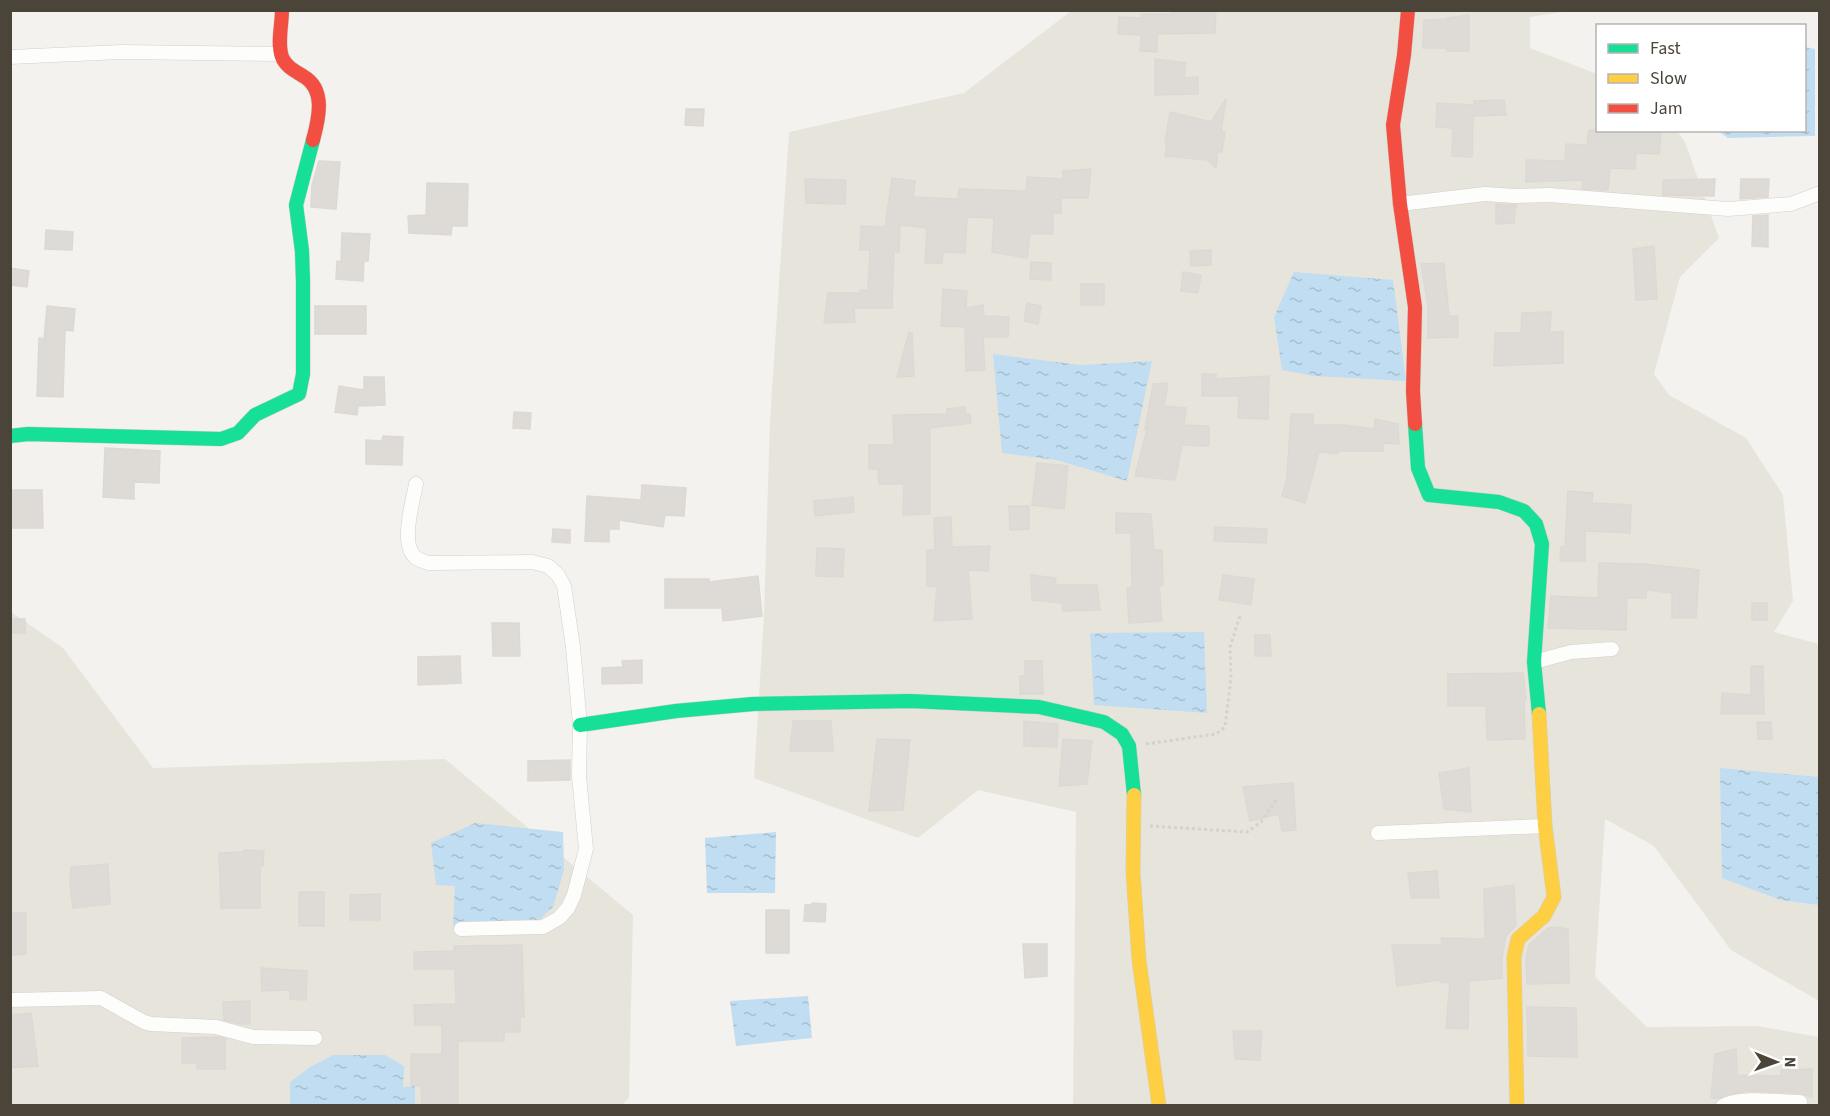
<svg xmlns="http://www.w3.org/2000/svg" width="1830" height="1116" viewBox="0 0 1830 1116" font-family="'Source Sans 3',sans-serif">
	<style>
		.residential { fill: #e7e4dc }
		.water { fill: url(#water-ripples) }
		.building { fill: #dedbd6; stroke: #dcd9d4; stroke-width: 1.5 }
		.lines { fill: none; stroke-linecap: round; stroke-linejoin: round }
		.street-casing { stroke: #d2d0cb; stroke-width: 15 }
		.fast-casing { stroke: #d3cfc5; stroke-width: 15 }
		.slow-casing { stroke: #d3cfc5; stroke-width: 15 }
		.jam-casing { stroke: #d3cfc5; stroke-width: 15 }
		.path { stroke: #d3d2cc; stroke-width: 3; stroke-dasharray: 3 3; stroke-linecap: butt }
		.street { stroke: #fdfdfc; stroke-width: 14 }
		.fast { stroke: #16e098; stroke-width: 14 }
		.slow { stroke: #ffcf43; stroke-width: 14 }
		.jam { stroke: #f24e42; stroke-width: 14 }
	</style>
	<defs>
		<pattern id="water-ripples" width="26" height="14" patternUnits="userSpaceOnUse" patternTransform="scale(1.5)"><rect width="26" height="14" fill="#c0ddf1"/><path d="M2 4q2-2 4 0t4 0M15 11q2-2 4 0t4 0" fill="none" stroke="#a6bfcf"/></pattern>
	</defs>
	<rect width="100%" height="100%" fill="#f4f2ee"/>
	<!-- residential -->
	<path class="residential" d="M1577,10l-47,7v31l67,26 1,56 79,1 8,11 34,96 -39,39 -26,97 15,21 77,43 37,57 10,106 -19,31 45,12v357l-88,-51 -77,-104 -49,-27 -10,158 52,50 110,-1 62,11v68h-746l3,-293 -98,-22 -60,48 -164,-60 10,-163 6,-195 19,-288 175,-39 107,-82z
		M10,611l53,37 90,120 292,-9 188,156 -4,183 -8,8 -610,-1z"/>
	<!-- water -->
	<path class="water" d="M1805,47l10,2v87l-87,2 -10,-7 86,-1z
		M1294,272l99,8 13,101 -92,-5 -32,-6 -8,-53z
		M993,354l88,11 71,-4 -25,120 -70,-21 -55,-7z
		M1204,632l3,81 -113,-8 -4,-72z
		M1720,768l99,9v128l-38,-5 -59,-22z
		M475,823l88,9 1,38 -11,37 -15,14 -85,4 2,-39 -19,-1 -5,-42z
		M776,832l-1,61h-68l-2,-55z
		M808,996l4,42 -76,8 -6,-45z
		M333,1055h52l19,11 -1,21 12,-1v19h-125v-23l20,-15z"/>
	<!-- building -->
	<path class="building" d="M1172,10h44l-1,23 -58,1v18l-17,-1 1,-16 -23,-1 1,-17 22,1v-4h31z
		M1469,15v36h-22v-3h-24l1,-28 23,-1v-1z
		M1155,59l31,4 -2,15 14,-1v17l-43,1z
		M1226,99l-5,33h4l-3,20h-4l-2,16 -8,-8 -43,-4 2,-14h-2l5,-30 41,10z
		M1504,100l2,15 -33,1 -1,41 -20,-1 1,-28 -17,-1 1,-24 37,2v-4z
		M686,109h18l-1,17 -18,-1z
		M1589,130h52l20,4 -2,20 -23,-1 -1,16 -25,-1 -2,22 -26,-1 1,-9 -57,2v-22l39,1 1,-17 21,1z
		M319,161l21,1 -4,47 -25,-2 1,-22z
		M1091,169l-3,29h-27v15h-8v21h-23l-3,24 -35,-6 2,-34 -27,-1 -2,36 -22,-1 -1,11h-17l2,-35 -27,-3 -1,27 -5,-1 -2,57h-38l1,14 -31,1 4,-30h32v-3h8l2,-40h-10l1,-24 24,1 7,-49 23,3 -2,16 45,2 1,-10 67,2 1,-14 36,2v-8z
		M805,179l41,1 -1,24 -39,-1z
		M1715,179l-1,17 -51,-1v-15z
		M1741,179h28l-1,18 -28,2z
		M427,183l41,1 -1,42h-15l-1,9 -42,-2 -1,-17 18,-1z
		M1496,204l20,1 -2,18 -18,1z
		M1768,215v32l-16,-1 1,-30z
		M46,230l27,2 -1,18 -27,-1z
		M342,233l28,1 -2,27h-4l-1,20 -27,-2 1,-18 4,1z
		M1654,246l3,53 -21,1 -3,-51z
		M1211,250v15l-20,1 -1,-15z
		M1031,262l20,1v17l-21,-1z
		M1444,263l5,53h9v21l-30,1v-32l-7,-42z
		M10,268l19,3 -2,16 -17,-2z
		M1183,272l18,3 -3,18 -17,-2z
		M1081,284h23v21h-23z
		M943,289l24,2 -1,17 17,-3 1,11 25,1 -1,20h-25l2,33 -19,1 -1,-44 -24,-1z
		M1027,303l14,3 -3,18 -14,-3z
		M47,306l28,3 -2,22 -8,-1 -2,67 -26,-1 2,-58 5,1z
		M315,306h51v28h-51z
		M1551,312l-1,20h13v31l-69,3 1,-33h26l1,-20z
		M909,332l3,1 2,43 -17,1z
		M1202,374h14v5l53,-3 -1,43 -30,-1 1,-22h-37z
		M364,377h20l1,28 -27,1 -1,9 -22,-3 4,-26 25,4z
		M1168,383l-4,23 22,2 -2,17 25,1v20l-27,-1 -7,35 -40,-4 12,-47h-2l8,-45z
		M965,407v7h5l1,9 -41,5v86l-27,1 1,-31h-25l-1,-15h-9v-24h25l-1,-30 54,-1v-5z
		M514,412l17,1 -1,16 -17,-1z
		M1291,414h22v11h32l29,4 1,-10 23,5 1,20 -16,-1v8h-45v3l-19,-2 -14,51 -23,-7 5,-18z
		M383,436l20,1 -1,28 -36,-1v-24l16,1z
		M105,448l55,3 -1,32 -25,-1v17l-31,-2z
		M1037,463l31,3 -4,43 -32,-4z
		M642,485l44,3 -2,28 -19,-1 -2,12 -44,-7v9h-10v13l-24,-1 2,-45 54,4z
		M10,490h32l1,38h-33z
		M1568,491l25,2 -1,10 39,2 -1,28 -45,-2v30h-25l1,-14h4z
		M853,497l1,15 -39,4 -1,-15z
		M1009,506h20v23l-19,1z
		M1116,513l35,1 3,36h8l1,35 -4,1 3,35 -33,2 -2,-35h5l-1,-55h-15z
		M951,517l1,30 38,-1 -2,25 -20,-1 4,49 -38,2 3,-34 -10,-1v-36h8l-1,-32z
		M1215,527l52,2 -1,14 -52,-2z
		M553,529l17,1v13l-18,-1z
		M817,548l27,1 -1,28 -27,-1z
		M1599,563l46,1 54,6 -3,48h-24v-25l-26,-3v8h-19l-1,32 -78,-2 3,-32 47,2z
		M1031,575l25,3 -1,7h42l3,25 -37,1 -1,-8 -30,-3z
		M1223,575l31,4 -3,26 -32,-5z
		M758,576l4,40 -39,5 -1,-13h-57v-29h44v3z
		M1752,603h15v17h-15z
		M10,619h15v14h-15z
		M492,623h27l1,33h-27z
		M1255,635h15l1,21h-16z
		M460,656l1,27 -43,2v-28z
		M642,660v23l-40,1v-16l21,-1 -1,-6z
		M1025,661h17l1,33h-23v-18h5z
		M1751,666h12l1,48h-43l1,-21 29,2z
		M1523,673l3,27h-2l1,39 -38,1 -1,-34h-38v-32z
		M793,721h38l2,30h-43z
		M1024,721l34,3 -1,23 -33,-1z
		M1757,722h14l1,17h-14z
		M877,739l33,1 -7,70 -34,1z
		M1063,739l29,2 -5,43 -28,2z
		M570,760v20l-42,1v-20z
		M1469,768l2,44 -27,-3 -5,-36z
		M1293,783l3,47 -14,1 -3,-17 -29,7 -7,-34z
		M244,850l20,1 -1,15h-3v42h-39l-2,-55 25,-1z
		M108,864l2,40 -37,4 -3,-24 1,-17z
		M1437,871l2,27h-28l-3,-25z
		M1514,885l2,40 -10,11 -4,21v21l-33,3 -1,48 -22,-1 4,-46 -9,1v-3l-44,6 -5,-41h50l-1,-7 44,1 -1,-50z
		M299,892h25v34h-25z
		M380,894v26h-30v-25z
		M812,903l14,1 -1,18 -21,-1 1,-16h7z
		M766,910h23v43h-23z
		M10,913h16v41l-16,1z
		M1554,927l14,2 1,54 -42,1 -1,-26 3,-13 19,-17z
		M1023,944h24v32l-22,2z
		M522,945l2,72h-4v15h-16v9h-46v65h-36l-1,-20 -10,-1v-31h31v-29h-27l-1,-20 42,-1 -1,-35h-41v-17l40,-1v-5z
		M261,968l46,3 -1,29 -16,-1v-9l-28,1z
		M250,1001v23h-9l-17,-4 -1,-18z
		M1527,1007l49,1 1,49 -49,-1z
		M31,1013l7,53 -28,2v-53z
		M1233,1031h29l-2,29 -25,-1z
		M220,1037l5,2v30h-28v-6h-15v-25z
		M1736,1049l1,26 44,1v-6l31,-1v28l-12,-4 -51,-2 -20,3 -10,4h-8l4,-44z"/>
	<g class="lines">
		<defs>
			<path id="street" d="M10,57l111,-5 160,2
				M1400,204l85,-10 30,2 34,-1 179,14 63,-5 29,-11
				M416,484c-3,17 -16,60 -1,73 3,3 9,4 13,6l104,-1 16,4 10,9 6,11 9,61 7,78 -1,51 7,73 -12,46 -6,13 -9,10 -16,9 -82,2
				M1534,662l37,-10 41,-3
				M1378,833l167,-7
				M10,1000l91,-2 43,24 7,2 65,3 37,10 62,1
				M1723,1106c17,-10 57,-4 77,-4"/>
			<path id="fast" d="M1415,424l3,44 11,27 70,7 25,9 12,13 6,20 -8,118 5,52
				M10,436l18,-2 193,5 17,-6 17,-18 44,-21 4,-20v-93l-1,-30 -6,-46 17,-65
				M580,725l96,-14 77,-7 157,-3 129,6 65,15 18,12 7,12 5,49"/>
			<path id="slow" d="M1134,795l-1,77 6,88 20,146
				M1517,1106l-3,-149 4,-18 26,-23 10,-19 -9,-71 -6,-112"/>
			<path id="jam" d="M282,10c0,15 -5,33 0,47 4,10 13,14 21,19 23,13 16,42 10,64
				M1408,10l-4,45 -11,70 7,79 15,103 -2,84 2,33"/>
		</defs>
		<!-- street casing -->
		<use href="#street" class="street-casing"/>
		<!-- fast casing -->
		<use href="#fast" class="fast-casing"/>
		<!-- slow casing -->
		<use href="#slow" class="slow-casing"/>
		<!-- jam casing -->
		<use href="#jam" class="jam-casing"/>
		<!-- path -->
		<path class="path" d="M1146,744l70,-10 9,-7 6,-49 -1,-31 10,-31
			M1150,826l97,6 14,-10 15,-22"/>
		<!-- street -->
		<use href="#street" class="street"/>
		<!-- fast -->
		<use href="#fast" class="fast"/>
		<!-- slow -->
		<use href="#slow" class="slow"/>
		<!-- jam -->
		<use href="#jam" class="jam"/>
	</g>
	<!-- border -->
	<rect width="1830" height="1116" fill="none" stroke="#4b4439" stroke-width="24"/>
	<!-- legend -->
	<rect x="1596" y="24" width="210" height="108" fill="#ffffff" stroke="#b7b4b0" stroke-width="1.5"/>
	<rect x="1608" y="44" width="30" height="9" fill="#16e098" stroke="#b7b4b0" stroke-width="1.5"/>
	<text x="1650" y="54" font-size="18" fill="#4b4439">Fast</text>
	<rect x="1608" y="74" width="30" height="9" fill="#ffcf43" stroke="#b7b4b0" stroke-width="1.5"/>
	<text x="1650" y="84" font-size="18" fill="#4b4439">Slow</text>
	<rect x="1608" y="104" width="30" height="9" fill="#f24e42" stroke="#b7b4b0" stroke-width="1.5"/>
	<text x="1650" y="114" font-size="18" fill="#4b4439">Jam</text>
	<!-- north arrow -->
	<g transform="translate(1776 1062) rotate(91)" stroke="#ffffff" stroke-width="4.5" paint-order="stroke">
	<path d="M0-4.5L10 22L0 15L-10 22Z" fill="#4b4439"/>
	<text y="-9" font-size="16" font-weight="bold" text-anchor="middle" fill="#4b4439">N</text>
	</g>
</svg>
